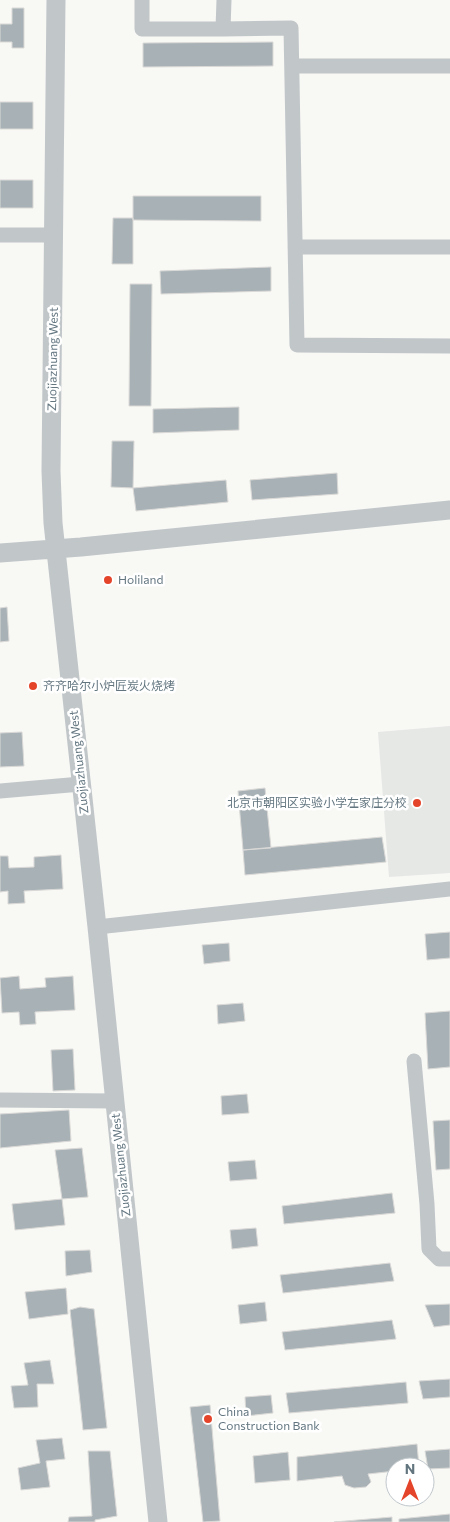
<svg xmlns="http://www.w3.org/2000/svg" width="450" height="1522" viewBox="0 0 450 1522" font-family="Commissioner,'Noto Sans SC',sans-serif">
	<style>
		.built { fill: #e6e8e6 }
		.building { fill: #a8b2b6; stroke: #dad9d7 }
		.lines { fill: none; stroke-linecap: round; stroke-linejoin: round }
		.minor { stroke: #c1c6c9; stroke-width: 15 }
		.tertiary { stroke: #c1c6c9; stroke-width: 19 }
		.poi-dot { fill: #e44429; stroke: #fff; stroke-width: 2 }
		.labels { text-anchor: middle; stroke-width: 5; stroke-linejoin: round; paint-order: stroke }
		.street-label { font-size: 12px; fill: #637680; stroke: #fff }
		.poi-label { font-size: 12px; fill: #637680; stroke: #fff; text-anchor: start }
	</style>
	<rect width="100%" height="100%" fill="#f8f8f5"/>
	<!-- built -->
	<path class="built" d="M450,726v147l-61,4 -11,-145z"/>
	<!-- building -->
	<path class="building" d="M12,8h12v40h-12v-6h-12v-18h12z
		M273,42v24l-130,1v-24z
		M0,102h33v27h-33z
		M0,180h33v28h-33z
		M133,196h128v25l-128,-1z
		M113,218h20v46h-21z
		M271,267v24l-110,3 -1,-23z
		M130,284h22l-1,122h-22z
		M239,407v23l-86,3v-24z
		M112,441h22l-1,47 -22,-1z
		M337,473l1,21 -86,6 -2,-20z
		M226,480l2,22 -92,9 -3,-23z
		M7,607l2,34 -9,1v-34z
		M22,732l2,34 -24,1v-34z
		M265,788l6,60 -28,2 -5,-59z
		M382,837l4,25 -141,13 -2,-25z
		M61,855l2,34 -39,2 1,12 -17,1v-13l-8,1v-36h8l1,12 25,-1v-10z
		M450,932v26l-23,2 -2,-26z
		M229,943l1,18 -26,3 -2,-19z
		M19,976l1,13 26,-2 -1,-9 28,-2 2,34 -40,2 1,12 -16,1 -1,-13 -17,1 -2,-35z
		M243,1003l2,18 -27,3 -1,-19z
		M450,1011v56l-22,2 -3,-56z
		M73,1049l2,41 -22,1 -2,-41z
		M247,1094l2,19 -27,2 -1,-19z
		M69,1110l2,31 -71,7v-34z
		M450,1120v49l-14,1 -3,-49z
		M82,1148l6,49 -26,2 -7,-49z
		M255,1160l2,19 -27,2 -2,-19z
		M392,1193l3,20 -111,11 -2,-18z
		M62,1199l3,26 -50,5 -3,-26z
		M256,1228l2,18 -26,3 -2,-19z
		M90,1250l2,22 -26,4 -1,-25z
		M390,1263l4,18 -111,12 -3,-18z
		M66,1288l2,26 -39,5 -4,-27z
		M265,1302l2,19 -27,3 -2,-19z
		M450,1304v21l-16,2 -9,-22z
		M80,1307l14,2 13,119 -24,2 -13,-120z
		M392,1320l4,19 -111,11 -3,-18z
		M50,1360l4,24h-17l1,23 -24,1 -3,-22 17,-1 -4,-22z
		M450,1379v18l-27,2 -4,-18z
		M406,1382l2,21 -119,10 -3,-20z
		M271,1395l2,18 -27,3 -1,-19z
		M210,1405l10,116 -17,1 -13,-115z
		M62,1438l3,21 -19,2 4,26 -29,3 -3,-22 22,-5 -4,-23z
		M417,1444l2,23h-24v4l-27,3 3,8 -5,5 -12,1 -9,-3 -3,-9 -45,5v-24z
		M450,1449v19l-22,1 -3,-18z
		M88,1451h22l7,65 -22,4v2h-27l1,-5 23,-1z
		M288,1452l2,28 -35,3 -2,-27z
		M450,1514v8h-51v-3z
		M392,1517v5h-58z"/>
	<g class="lines">
		<!-- minor -->
		<path class="minor" d="M142,0v29h81
			M224,0l-1,29 68,-1 6,317 153,1
			M292,66h158
			M0,235h54
			M295,247h155
			M0,791l81,-7
			M97,927l353,-38
			M414,1061l13,143 2,45 10,10h11
			M0,1100l114,1"/>
		<!-- tertiary -->
		<path class="tertiary" d="M56,0l-5,471 2,52 44,404 61,595
			M0,553l81,-6 369,-37"/>
	</g>
	<!-- markers -->
	<g class="poi-dot">
		<circle cx="108" cy="580" r="5"/>
		<circle cx="33" cy="686" r="5"/>
		<circle cx="417" cy="803" r="5"/>
		<circle cx="208" cy="1419" r="5"/>
	</g>
	<g class="labels">
		<!-- street labels -->
		<g class="street-label">
			<text transform="translate(53 359) rotate(-89)" y="4">Zuojiazhuang West</text>
			<text transform="translate(79 762) rotate(-96)" y="4">Zuojiazhuang West</text>
			<text transform="translate(121 1165) rotate(-96)" y="4">Zuojiazhuang West</text>
		</g>
		<!-- poi labels -->
		<g class="poi-label">
			<text x="118" y="584">Holiland</text>
			<text x="43" y="690">齐齐哈尔小炉匠炭火烧烤</text>
			<text x="407" y="807" text-anchor="end">北京市朝阳区实验小学左家庄分校</text>
			<text x="218" y="1416">China<tspan x="218" dy="14">Construction Bank</tspan></text>
		</g>
	</g>
	<!-- north arrow -->
	<g transform="translate(410 1482)"><circle r="24" fill="#ffffff" stroke="#c1c8cc"/>
	<path d="M0-4L9 19L0 12L-9 19Z" fill="#e44429"/>
	<text y="-8" font-size="14" font-weight="bold" text-anchor="middle" fill="#637680">N</text>
	</g>
</svg>
